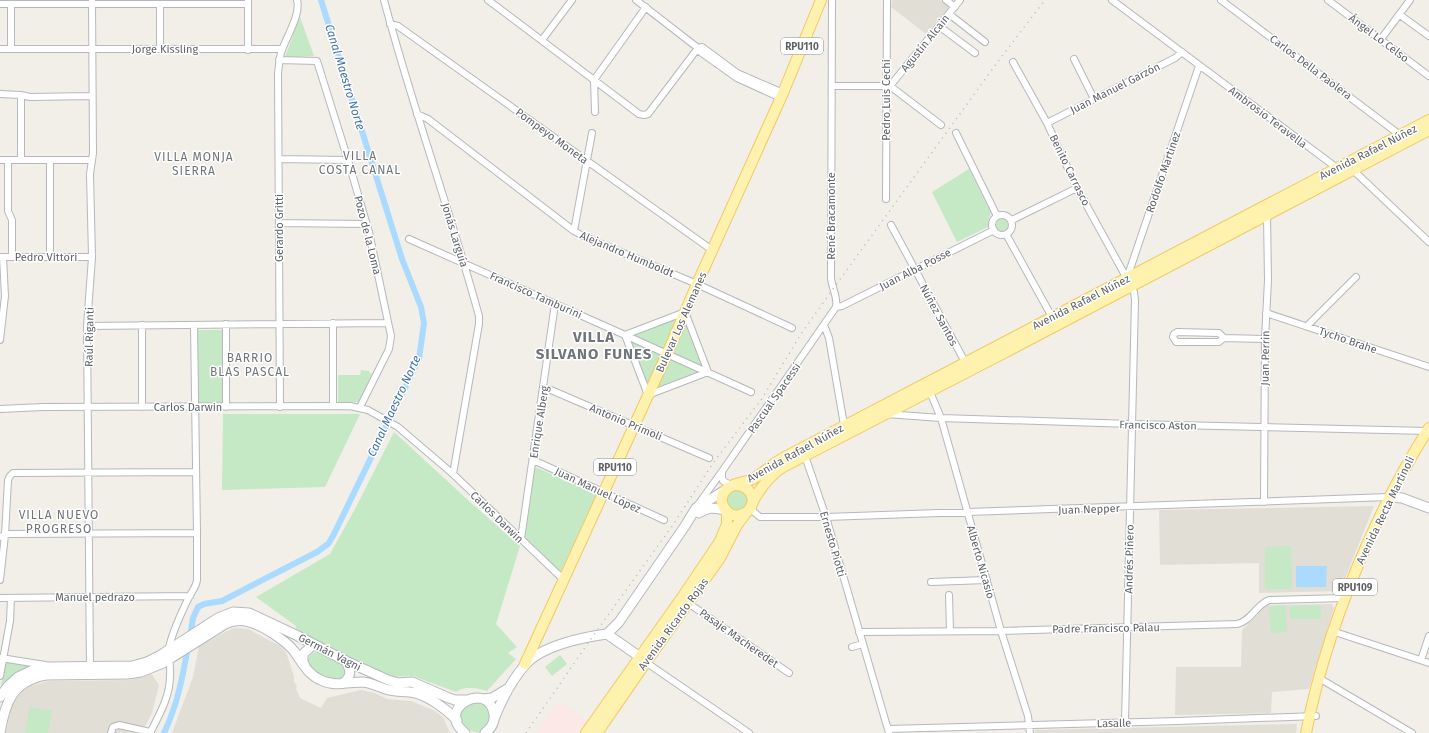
<svg xmlns="http://www.w3.org/2000/svg" width="1429" height="733" viewBox="0 0 1429 733" font-family="'Fira Sans',sans-serif">
	<style>
		.education { fill: #e1ded6 }
		.medical { fill: #fce8e6 }
		.green { fill: #c5e8c5 }
		.water { fill: #aadaff }
		.lines { fill: none; stroke-linecap: round; stroke-linejoin: round }
		.canal { stroke: #aadaff; stroke-width: 6 }
		.minor-casing { stroke: #b5b8bc; stroke-width: 8 }
		.secondary-casing { stroke: #b6babf; stroke-width: 11 }
		.primary-casing { stroke: #f2c960; stroke-width: 12 }
		.minor { stroke: #fff; stroke-width: 6 }
		.secondary { stroke: #fff; stroke-width: 9 }
		.primary { stroke: #fff2af; stroke-width: 10 }
		.rail { stroke: #b6b7b8; stroke-width: 1.5; stroke-dasharray: 1 5; stroke-linecap: butt }
		.labels { text-anchor: middle; stroke-width: 3; stroke-linejoin: round; paint-order: stroke }
		.shield { fill: #fff; stroke: #8f9295; stroke-width: 1 }
		.shield-label { font-size: 10px; font-weight: bold; fill: #5f6368 }
		.street-label { font-size: 11px; fill: #5f6368; stroke: #fff }
		.water-label { font-size: 12px; font-style: italic; fill: #4174aa; stroke: #fff }
		.neighbourhood-label { font-size: 12px; letter-spacing: 1px; fill: #70757a; stroke: #fff }
		.district-label { font-size: 15px; font-weight: bold; letter-spacing: 1px; fill: #70757a; stroke: #fff }
	</style>
	<rect width="100%" height="100%" fill="#f1efe8"/>
	<!-- education -->
	<path class="education" d="M892,0h48l9,7 -23,27 -35,-27z
		M1374,506l-34,85 -81,2v-30l-99,2 -1,-55z
		M1332,604l2,4 -25,81 -37,3 -1,21 -96,2 1,-48h65l1,-37 25,-25z
		M235,628l13,1 32,17 6,6 8,24v6l3,4 -1,3 4,9 21,10 6,-10 34,-8 14,3 12,6 24,2 22,9 10,7 7,16h-278l21,-56 6,-31 30,-16z
		M151,673l8,12 -7,28 -10,20h-136l4,-21 3,-9 10,-12 7,-5 18,-5 80,-1 16,-3z
		M1297,724l-1,9h-261v-3z"/>
	<!-- medical -->
	<path class="medical" d="M559,701l30,22 -8,10h-45z"/>
	<!-- green -->
	<path class="green" d="M300,17l14,39 -29,1z
		M969,169l22,44 -3,8v6l-31,15 -25,-50z
		M996 225a6 6 0 1 1 12 0a6 6 0 1 1-12 0Z
		M681,316l3,3 21,50 -55,21 -21,-53z
		M197,330h27v75h-27z
		M361,370l8,1 3,4 -13,27 -21,1v-28h22z
		M223,414h137l-35,73 -103,3z
		M394,432l76,70 50,44 -24,78 21,23 -9,6 8,6 -29,32c-10,-3 -21,-6 -31,1l-43,-16 -27,1 -90,-48v-3l-40,-29 74,-43 25,-45z
		M535,467l62,27 -37,79 -36,-34z
		M741,489l8,10 -2,7 -11,6 -8,-6 -2,-9 6,-7z
		M1291,546l1,43h-27v-42z
		M1285,605l2,27 -16,1 -2,-26z
		M1321,605v14h-31v-13z
		M319,651l25,12 4,12 -11,7 -19,-6 -11,-10c0,-9 3,-13 12,-15z
		M560,655l7,9 -15,12 -7,-9z
		M5,661l36,5 -41,26z
		M468,702l16,1 8,15 -10,14c-11,1 -15,-2 -22,-10v-10z
		M30,707l22,4 -4,22h-23z"/>
	<!-- water -->
	<path class="water" d="M1296,566h31l-1,21h-30z"/>
	<g class="lines">
		<!-- canal -->
		<path class="canal" d="M190,637l3,-19 5,-11 6,-3 18,-3 95,-49 11,-8 5,-8 86,-177 5,-36 -3,-16 -19,-48 -81,-259
			M164,733c13,-27 19,-57 24,-87"/>
		<defs>
			<path id="minor" d="M248,0v50
				M384,0c28,106 66,210 95,316v8l-26,150
				M488,0l151,114 5,1 4,-1 50,-66
				M636,0l62,48 1,3 38,27 44,20
				M946,0l9,7
				M1112,0l225,168
				M1221,0l179,135
				M1328,0l101,76
				M0,4h248
				M11,4v45
				M160,4v45
				M949,14l36,28
				M1400,15l29,21
				M390,24l8,2 314,224
				M939,26l36,27
				M1381,39l29,-39
				M542,40l30,-40
				M698,48l4,-1 35,26 46,20
				M0,49h282
				M1074,59l20,40
				M279,60l38,1 31,99 21,72 22,104 -2,13 -29,58
				M1013,62l34,61 30,65 54,98 3,6 1,8 -10,422
				M832,86h58l51,39
				M890,86l70,-86
				M0,94l21,1
				M595,112l-1,-32 52,-73
				M417,114l11,5 146,112 9,5 114,48 95,44
				M1047,123l128,-65 7,-6
				M956,133l41,83
				M279,159l69,1
				M0,160h92
				M8,160v51l4,9v37
				M21,160v-65l9,2 62,-1
				M50,160v97
				M1353,170l76,72
				M886,199l1,-199
				M992 225a10 10 0 1 1 20 0a10 10 0 1 1-20 0Z
				M1012,220l65,-32
				M279,223l87,1
				M891,225l74,137
				M574,231l18,-98
				M1006,234l46,83
				M409,239l216,96 126,57
				M0,257h92
				M1127,278l72,-212
				M836,307l6,-1 152,-76
				M1266,313l163,54
				M226,324v83
				M142,325v82
				M824,325l5,13 15,87
				M87,326l301,-3
				M1307,326l49,-49
				M1177,332l42,1 5,5 -5,4h-43l-3,-5 1,-3z
				M625,335l23,60 60,-23
				M625,335l60,-23 23,60
				M1224,338l41,1
				M0,340l5,-44 -2,-39
				M544,387l165,71
				M930,392l11,26 60,213 27,85 2,17
				M333,406v-83
				M280,407l-2,-333c1,-8 1,-16 4,-24 5,-14 19,-36 15,-50
				M0,409l43,-2 307,-1 18,4 30,17 55,47 111,106
				M886,414l55,4 191,6 296,7
				M805,456l21,61 63,216
				M533,460l131,60
				M722,472v5l1,4 10,5
				M1264,502l1,-163 3,-59 -1,-65
				M697,506l26,-36 113,-163c2,-9 -4,-19 -5,-29l1,-278
				M751,507l3,5 6,5h66l563,-20
				M0,537l9,-3 188,-1
				M521,539l34,-235
				M0,580l5,-45 3,-55 2,-4 3,-3 183,-1
				M931,582l56,-2
				M949,595l1,36
				M0,598l190,-2
				M688,603l101,70
				M1332,631l97,32
				M859,632l142,-1 236,-7c14,-3 19,-19 32,-24l75,-2
				M852,647l11,-3
				M1,658l44,7
				M1421,660l8,-24
				M644,661l105,72
				M90,670l-3,-344 5,-69 -2,-83 3,-21 -1,-153
				M0,676l10,-55 1,-23
				M1324,681l88,52
				M888,729l290,-8 138,-5
				M111,733l2,-6 6,-2 31,7
				M150,733c9,-18 20,-36 20,-57 1,-9 -2,-19 -1,-28 3,-16 12,-34 19,-49 3,-7 8,-11 9,-19v-47l-3,-208"/>
			<path id="secondary" d="M1389,497l13,1 27,10
				M699,513c9,-7 16,-5 26,-3
				M607,634l12,-12 66,-96 11,-18 31,-19
				M607,634l33,23
				M305,666l-2,-4v-8l11,-10
				M343,683c9,-6 8,-13 3,-22
				M0,697l8,-11 10,-9 17,-8 14,-2 83,-1 15,-4 12,-6 59,-38 15,-6 16,1 47,22 50,26 42,19 10,3 14,-1 37,16 6,2h11
				M483,699l9,-1 15,-9
				M494,719c8,-20 17,-38 31,-54 16,-19 58,-28 82,-31
				M0,733c5,-30 12,-52 46,-58l81,-1 14,-2 22,-9 62,-39c6,-3 14,-4 21,-3 15,3 39,19 48,30 8,11 14,24 27,29 13,7 27,2 42,2 10,1 17,6 26,8 7,2 14,1 21,2 17,2 36,17 47,28
				M465,733c-31,-24 23,-54 29,-19 1,8 -2,14 -9,19"/>
			<path id="primary" d="M1429,120l-646,338c-11,6 -19,15 -30,21 -9,4 -22,4 -28,12 -10,13 6,31 20,22 6,-3 6,-7 8,-12 8,-14 17,-26 30,-34l221,-114 425,-223
				M735,485c11,0 17,6 18,17
				M525,664l142,-310 30,-70 86,-191 38,-93
				M586,733l95,-134 39,-58 7,-17v-12
				M597,733l49,-71 74,-104 17,-33 9,-12
				M1306,733c13,-67 35,-131 63,-193 17,-38 37,-76 60,-112"/>
		</defs>
		<!-- minor casing -->
		<use href="#minor" class="minor-casing"/>
		<!-- secondary casing -->
		<use href="#secondary" class="secondary-casing"/>
		<!-- primary casing -->
		<use href="#primary" class="primary-casing"/>
		<!-- minor -->
		<use href="#minor" class="minor"/>
		<!-- secondary -->
		<use href="#secondary" class="secondary"/>
		<!-- primary -->
		<use href="#primary" class="primary"/>
		<!-- rail -->
		<path class="rail" d="M526,733l67,-97 80,-111 40,-62 48,-63 40,-66 32,-45 166,-229 46,-60"/>
	</g>
	<g class="labels">
		<!-- shield labels -->
		<g class="shield">
			<rect x="781" y="38" width="42" height="16" rx="3"/>
			<rect x="594" y="459" width="42" height="16" rx="3"/>
			<rect x="1333" y="579" width="44" height="16" rx="3"/>
		</g>
		<g class="shield-label">
			<text x="802" y="50">RPU110</text>
			<text x="615" y="471">RPU110</text>
			<text x="1355" y="591">RPU109</text>
		</g>
		<!-- street labels -->
		<g class="street-label">
			<text transform="translate(1379 38) rotate(37)" y="4">Ángel Lo Celso</text>
			<text transform="translate(925 43) rotate(-51)" y="4">Agustín Alcain</text>
			<text x="165" y="53">Jorge Kissling</text>
			<text transform="translate(1311 67) rotate(37)" y="4">Carlos Della Paolera</text>
			<text transform="translate(1115 88) rotate(-27)" y="4">Juan Manuel Garzón</text>
			<text transform="translate(886 100) rotate(-90)" y="4">Pedro Luis Cechi</text>
			<text transform="translate(1268 117) rotate(37)" y="4">Ambrosio Teravella</text>
			<text transform="translate(552 136) rotate(36)" y="4">Pompeyo Moneta</text>
			<text transform="translate(1368 152) rotate(-27)" y="4">Avenida Rafael Núñez</text>
			<text transform="translate(1070 170) rotate(64)" y="4">Benito Carrasco</text>
			<text transform="translate(1163 172) rotate(-71)" y="4">Rodolfo Martinez</text>
			<text transform="translate(831 216) rotate(-90)" y="4">René Bracamonte</text>
			<text transform="translate(279 228) rotate(-90)" y="4">Gerardo Gritti</text>
			<text transform="translate(368 235) rotate(76)" y="4">Pozo de la Loma</text>
			<text transform="translate(455 235) rotate(73)" y="4">Jonás Larguía</text>
			<text transform="translate(627 254) rotate(23)" y="4">Alejandro Humboldt</text>
			<text x="46" y="261">Pedro Vittori</text>
			<text transform="translate(915 269) rotate(-27)" y="4">Juan Alba Posse</text>
			<text transform="translate(536 295) rotate(24)" y="4">Francisco Tamburini</text>
			<text transform="translate(1081 302) rotate(-27)" y="4">Avenida Rafael Núñez</text>
			<text transform="translate(939 315) rotate(62)" y="4">Núñez Santos</text>
			<text transform="translate(681 322) rotate(-66)" y="4">Bulevar Los Alemanes</text>
			<text transform="translate(89 337) rotate(-89)" y="4">Raúl Riganti</text>
			<text transform="translate(1348 340) rotate(19)" y="4">Tycho Brahe</text>
			<text transform="translate(1265 358) rotate(-89)" y="4">Juan Perrin</text>
			<text transform="translate(774 398) rotate(-55)" y="4">Pascual Spacessi</text>
			<text x="188" y="411">Carlos Darwin</text>
			<text transform="translate(539 422) rotate(-81)" y="4">Enrique Alberg</text>
			<text transform="translate(626 422) rotate(23)" y="4">Antonio Prímoli</text>
			<text transform="translate(1158 425) rotate(1)" y="4">Francisco Aston</text>
			<text transform="translate(795 453) rotate(-29)" y="4">Avenida Rafael Núñez</text>
			<text transform="translate(598 490) rotate(25)" y="4">Juan Manuel López</text>
			<text transform="translate(1089 509) rotate(-2)" y="4">Juan Nepper</text>
			<text transform="translate(1385 510) rotate(-64)" y="4">Avenida Recta Martinoli</text>
			<text transform="translate(497 517) rotate(44)" y="4">Carlos Darwin</text>
			<text transform="translate(833 544) rotate(74)" y="4">Ernesto Piotti</text>
			<text transform="translate(1129 559) rotate(-89)" y="4">Andrés Piñero</text>
			<text transform="translate(981 562) rotate(74)" y="4">Alberto Nicasio</text>
			<text x="95" y="601">Manuel pedrazo</text>
			<text transform="translate(673 624) rotate(-54)" y="4">Avenida Ricardo Rojas</text>
			<text transform="translate(1106 628) rotate(-1)" y="4">Padre Francisco Palau</text>
			<text transform="translate(739 638) rotate(35)" y="4">Pasaje Macheredet</text>
			<text transform="translate(330 652) rotate(27)" y="4">Germán Vagni</text>
			<text transform="translate(1114 723) rotate(-1)" y="4">Lasalle</text>
		</g>
		<!-- water labels -->
		<g class="water-label">
			<text transform="translate(345 77) rotate(73)" y="4">Canal Maestro Norte</text>
			<text transform="translate(394 406) rotate(-65)" y="4">Canal Maestro Norte</text>
		</g>
		<!-- neighbourhood labels -->
		<g class="neighbourhood-label">
			<text x="360" y="160">VILLA<tspan x="360" dy="14">COSTA CANAL</tspan></text>
			<text x="194" y="161">VILLA MONJA<tspan x="194" dy="14">SIERRA</tspan></text>
			<text x="250" y="362">BARRIO<tspan x="250" dy="14">BLAS PASCAL</tspan></text>
			<text x="59" y="519">VILLA NUEVO<tspan x="59" dy="14">PROGRESO</tspan></text>
		</g>
		<!-- district labels -->
		<g class="district-label">
			<text x="594" y="342">VILLA<tspan x="594" dy="17">SILVANO FUNES</tspan></text>
		</g>
	</g>
</svg>
